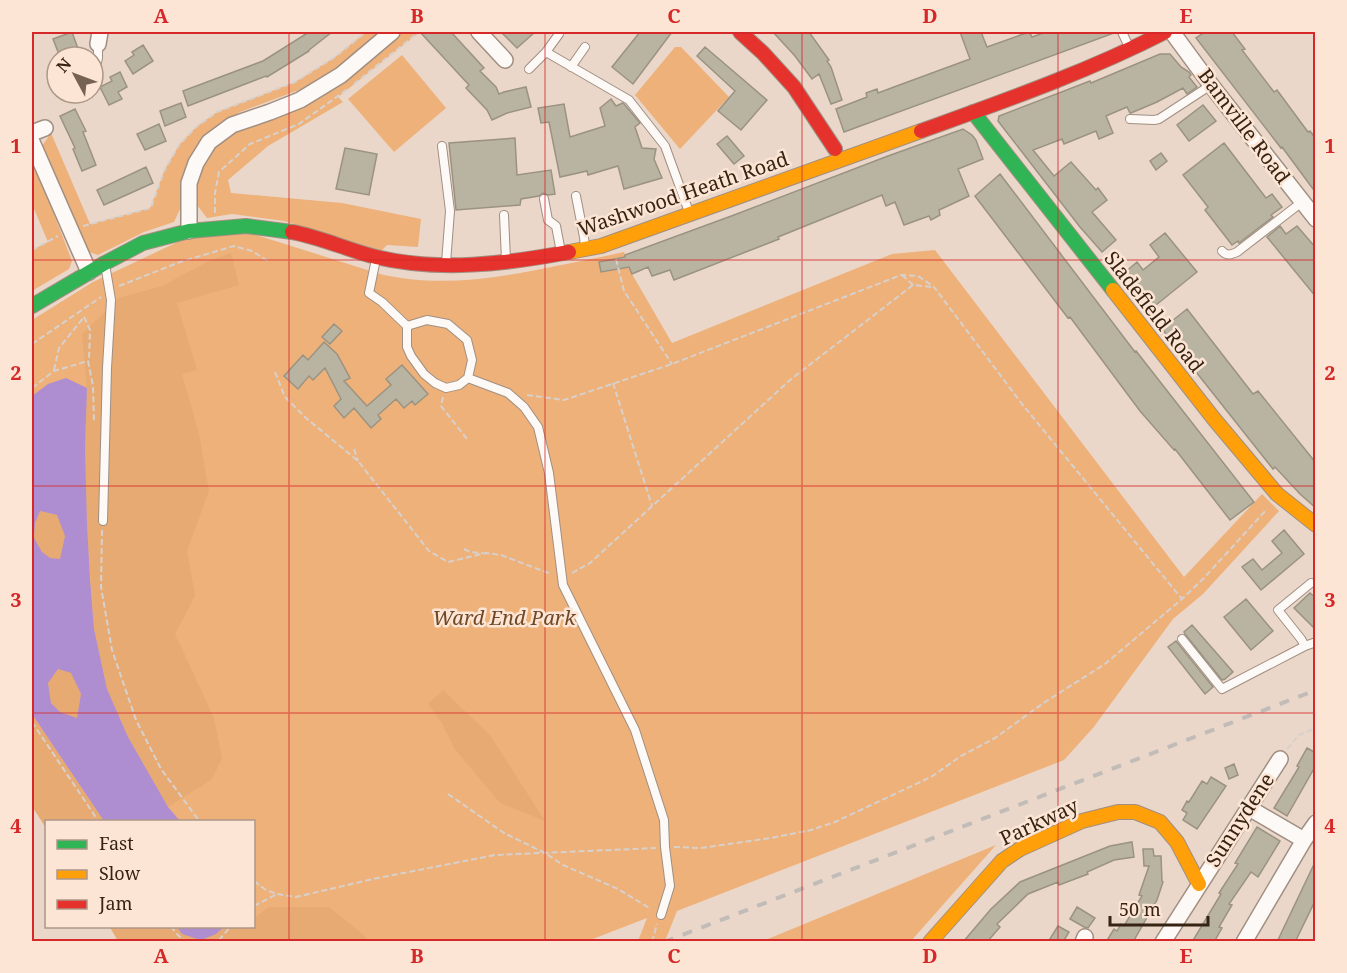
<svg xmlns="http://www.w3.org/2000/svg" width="1347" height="973" viewBox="0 0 1347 973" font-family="'Noto Serif',serif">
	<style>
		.green { fill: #eeb17a }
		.forest { fill: #e7aa72 }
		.water { fill: #ae8ed0; fill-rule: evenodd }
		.building { fill: #b9b3a1; stroke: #9a9382; stroke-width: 1.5 }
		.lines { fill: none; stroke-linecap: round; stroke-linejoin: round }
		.lane-casing { stroke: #a18f81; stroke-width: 10 }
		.street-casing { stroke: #a18f81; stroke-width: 18 }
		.fast-casing { stroke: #a18f81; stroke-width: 16 }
		.slow-casing { stroke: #a18f81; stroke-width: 16 }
		.jam-casing { stroke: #a18f81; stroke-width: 16 }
		.path { stroke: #d7d1cd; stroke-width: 2; stroke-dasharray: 6 3; stroke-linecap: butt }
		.lane { stroke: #fcf9f7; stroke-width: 8 }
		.street { stroke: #fcf9f7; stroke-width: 15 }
		.fast { stroke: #30b455; stroke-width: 14 }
		.slow { stroke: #ff9f0a; stroke-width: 14 }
		.jam { stroke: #e5322d; stroke-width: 14 }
		.rail { stroke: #c1bcb8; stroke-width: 4; stroke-dasharray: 10 10; stroke-linecap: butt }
		.grid { fill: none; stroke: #d62828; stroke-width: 1.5; stroke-opacity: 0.55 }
		.labels { text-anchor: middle; stroke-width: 5; stroke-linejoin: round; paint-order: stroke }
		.street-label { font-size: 20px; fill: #372312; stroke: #fce5d4 }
		.park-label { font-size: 20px; font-style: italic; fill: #704826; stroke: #fce5d4 }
		.neatline { fill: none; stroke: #d62828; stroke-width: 2 }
		.grid-label { font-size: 20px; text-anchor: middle; font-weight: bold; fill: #d62828 }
	</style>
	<rect width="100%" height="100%" fill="#ead7c9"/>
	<!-- green -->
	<path class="green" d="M366,32h14l-31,27 -42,28 -67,25 -35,23 -23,41 -1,31 -7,15 -30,10 -46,23 -9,-3 -47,-106 9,-13 39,91 60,-16 14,-37 15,-26 17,-18 21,-15 78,-30 40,-25z
		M399,32h21l-82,65 5,5 -75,44 -40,34 3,13 111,10 79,16 -3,28 -31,-2 -6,6 -97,-30 -52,-7 -25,4 -10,-13 -1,-20 8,-26 18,-20z
		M675,47h6l48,50 -49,52 -45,-54z
		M402,55l44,53 -52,44 -46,-53z
		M32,157l40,104 -3,8 -37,22v-41l16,-8 -16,-38z
		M247,232l133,42c58,14 118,4 176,-8 22,-4 45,-9 68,-14l8,22 40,69 220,-89 43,-4 249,327 78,-83 17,17 -76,83 -30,25 -80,109 -29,32 -387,151 -12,30h-27l9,-23 -62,24 -467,-1 -8,-14 144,-1v-104h-208v6l-14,-22v-486l61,-38 91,-43z
		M996,845l-85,96h-148z"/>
	<!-- forest -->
	<path class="forest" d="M231,253l8,32 -62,18 20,67 -15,4 17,60 10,57 -22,60 8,45 -20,38 39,84 8,41 -11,21 -43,27 -40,-70 -21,-48 -13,-60 -7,-105 -2,-76 2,-60 -5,-54 37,-36 43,-12 47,-25z
		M40,511l17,4 8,21 -5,23 -10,-1 -8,-6 -8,-14 1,-15z
		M58,669l13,4 10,21 -4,25 -17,-7 -9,-9 -3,-20z
		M443,690l47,45 55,86 -45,-18 -46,-55 -12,-25 -14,-19z
		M32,714l72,107 -58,1v6l-14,-22z
		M269,907h60l36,29 3,5h-250l-8,-14h67l5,7h34l8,-7 30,-1v-8z"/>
	<!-- water -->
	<path class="water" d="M66,378l21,10 -2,60 2,76 3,55 4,50 13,60 21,48 40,70 12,14h-76l-72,-107v-318l16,-12zM40,511l17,4 8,21 -5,23 -10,-1 -8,-6 -8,-14 1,-15zM58,669l13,4 10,21 -4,24 -17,-6 -9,-9 -3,-20z
		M177,927h47l-8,7 -15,6 -19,-6z"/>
	<!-- building -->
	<path class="building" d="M72,32l9,25h-21l-7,-18z
		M309,32h23l-23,18v1l-42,26 -1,-1 -78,30 -5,-15 80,-30z
		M420,32h31l33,36 -4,3 16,16 3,7 5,-2 22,-5 5,20 -24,6 -15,7 -5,-10 -21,-22 3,-3z
		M501,32h34l-18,16z
		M640,32h32l-39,52 -21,-17z
		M773,32h36l20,28 -2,1 4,6 11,33 -11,4 -12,-30 -7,5 -17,-23z
		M960,32h21l6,15 42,-15 3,5 14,-5h67l1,1 -270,99 -8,-23 31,-12 -1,-4 11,-4 1,4 16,-6 76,-28z
		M1205,32h27l13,17 -3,1 32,42 3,-2 31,42 2,-1 6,8v54l-34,-46 -1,1 -85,-110z
		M143,45l10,16 -20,13 -8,-13 9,-6 -2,-3z
		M705,47l62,53 -26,30 -23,-19 17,-20 -38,-35z
		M1160,54h10l11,13 8,5 2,3 -2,2 8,10 -10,7 -4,-6 -26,14 -26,11h-1l-3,-6 -21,9 7,17 -14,6 -3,-8 -32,13 -2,-5 -29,11 21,26 17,-14 25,28 2,-2 9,12 -15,12 24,28 -14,12 -22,-25 -82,-106 1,-5 91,-35 1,2z
		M120,72l7,15 -9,5 4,7 -13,6 -9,-18 12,-6 -2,-4z
		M611,99l5,7 7,-3 2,2 15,18 -5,4 7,21 14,1 -2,10 8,19 -38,11 -6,-23 -30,9 -1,-4 -27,6 -11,-55 -8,1 -3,-15 26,-4 6,33 35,-11 -5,-18z
		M181,103l5,14 -21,9 -5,-15z
		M1203,105l13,16 -27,20 -12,-16z
		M75,109l11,22 -3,1 13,33 -14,6 -9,-22 2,-1 -15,-32z
		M159,124l7,17 -21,9 -8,-16z
		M963,129l9,6 4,5 7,19 -25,10 11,27 -30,14 1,5 -9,5 -2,-4 -25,9 -9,-23 -9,4 -4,-11 -104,42 1,2 -105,41 -4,-10 -18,6 -4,-9 -16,7 -3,-7 -28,5 -2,-10 26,-5v-2l109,-40 154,-59z
		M727,136l17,20 -10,8 -17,-20z
		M515,138l2,37 34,-5 4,24 -7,1 -5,-2 -4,3 -18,3 -1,6 -64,5 -7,-67z
		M1224,143l42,55 6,-4 10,13 -11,8 2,2 -34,26 -1,-2 -6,4 -27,-35 3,-3 -25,-32z
		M345,148l32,6 -8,41 -33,-6z
		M1161,153l6,8 -11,9 -6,-9z
		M146,167l7,16 -49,22 -7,-15z
		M1000,174l135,178 1,-1 118,151 -24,18 -55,-71 -1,1 -34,-39 -70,-94 -2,1 -93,-122z
		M1280,226l6,8 11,-8 19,22v49l-49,-60z
		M1165,233l32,39 -46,37 -3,-4 -2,1 -14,-18 2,-2 -10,-13 13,-11 6,8 16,-13 -9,-12z
		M1187,309l66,85 5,-3 58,72v45l-16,-14 -25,-27 -2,2 -111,-140z
		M334,324l8,7 -12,13 -8,-7z
		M324,342l13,12 13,24 -6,3 23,25 24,-21 -5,-6 16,-14 26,29 -13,11 -3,-4 -8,7 -8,-9 -18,16 3,4 -10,9 -17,-20 -10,10 -10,-12 7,-7 -16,-31 -12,12 -4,-4 -11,13 -14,-13 19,-21 5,5z
		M1284,530l20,24 -43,36 -19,-23 11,-8 9,11 20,-17 -10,-12z
		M1310,593l6,5v32l-22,-22z
		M1246,599l27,32 -22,19 -27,-33z
		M1192,625l41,47 -8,7 -3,1 -37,-46 -1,-2z
		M1176,641l37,46 -8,7 -37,-47z
		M1307,748l9,5v12l-29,51 -13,-8 25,-41 -2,-1z
		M1234,764l4,11 -9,4 -4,-11z
		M1211,777l15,9 -29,43 -14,-9 4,-7 -5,-3 5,-9 2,1 13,-21 5,3z
		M1257,827l23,14 -22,36 -7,-5 -22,32 3,1 -13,22 3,1 -8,14h-22l29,-48 -2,-1 19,-29 -3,-1z
		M1132,842l2,15 -20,3 -27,12 1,2 -29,11 -1,-3 -30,12 -31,30 3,3 -13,15h-24l28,-33 29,-27 90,-36z
		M1143,849h10l1,7h7l1,25 1,1 -6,18 -24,42h-27l8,-13 3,2 4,-7 3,2 18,-30 -3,-1 10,-29h-5z
		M1316,860v39l-21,43h-18z
		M1077,907l18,11 -7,10 -4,-1 -14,-8z
		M1058,926l11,6 -6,10h-15z"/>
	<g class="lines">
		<defs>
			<path id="lane" d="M1122,32l8,17
				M559,34l-13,18 83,48 36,46 24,66
				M571,67l14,-20
				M529,69l17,-17
				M93,80l5,-22v-14
				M1130,119l24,1 5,-1 52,-34
				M442,146l8,65 -4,52
				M576,196l8,41 1,11
				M544,199l4,21 8,6 5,26
				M504,215l2,45
				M1222,251c5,5 8,4 15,1l65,-50
				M376,259l-7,34 13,9 25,24v21l4,9 13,18 11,9 11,5 13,-3 9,-7 4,-18 -5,-20 -19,-16 -21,-4 -20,6
				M468,378l40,15 16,14 14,20 11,46 14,112 72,145 29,90 1,27 5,39 -9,29
				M103,521l4,-153 4,-68 -6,-36
				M1311,583l-33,27 23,29 4,7 11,-4
				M1182,639l40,50 83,-43"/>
			<path id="street" d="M479,32l26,28
				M1172,32l39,53 105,134
				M98,44l2,-12
				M32,133l13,-5
				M32,142l57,130
				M189,231v-48l7,-20 13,-21 23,-17 38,-13 30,-12 41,-25 51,-43
				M1304,840l12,-17
				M1083,942l2,-5
				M1163,942l117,-183
				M1244,942l60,-102 -55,-32"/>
			<path id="fast" d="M973,112l140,178
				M32,306l73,-43 38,-20 46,-12 57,-5 46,6"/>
			<path id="slow" d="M569,252l32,-6 320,-115
				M1113,290l101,129 63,75 39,31
				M930,942l72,-81 18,-12 62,-28 36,-9h17l25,10 17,20 22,42"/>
			<path id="jam" d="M740,32l23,21 31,34 41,62
				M921,131c83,-30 166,-59 244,-99
				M292,232c28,5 56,18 84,25 63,15 130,7 193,-5"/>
		</defs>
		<!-- lane casing -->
		<use href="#lane" class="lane-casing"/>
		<!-- street casing -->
		<use href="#street" class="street-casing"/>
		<!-- fast casing -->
		<use href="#fast" class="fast-casing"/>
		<!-- slow casing -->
		<use href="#slow" class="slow-casing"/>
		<!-- jam casing -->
		<use href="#jam" class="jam-casing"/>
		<!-- path -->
		<path class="path" d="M354,84l65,-52
			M215,213v-20l4,-21 31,-28 49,-20 50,-36
			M83,226l68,-18 13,-37 15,-26 17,-18 21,-15 78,-30 40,-25 31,-25
			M32,250l26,-14
			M616,259l8,32 48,73
			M902,275l11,10 18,2
			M119,286l61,-24 54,-16 18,5 16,10
			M84,317l6,13 -1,30
			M32,344l69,-47
			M54,370l5,-22 25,-31
			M275,372l10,25 21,21 52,43 71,90 19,11 38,-9 15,2 50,19
			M613,383l39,123
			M32,388l22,-17 34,-10 5,25 1,37
			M527,395l37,5 108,-36 229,-89 17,1 16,11 88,117 160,195
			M443,397l-2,9 26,33
			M354,449l4,12
			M102,530l-1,57 11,63 24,70 25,49 39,53
			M464,549l6,3 13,1
			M572,573l18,-10 200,-183 123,-95
			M32,722l67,100
			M1287,749l12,-14 17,-7
			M448,794l56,39 41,20 18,12 55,24 33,20
			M674,847l27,1 70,-10 40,-8 24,-8 96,-45 30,-21 34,-18 50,-36 60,-38 77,-65 21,-20 64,-70
			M254,881l12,9 11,4 19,3 77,-18 122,-24 161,-7
			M254,906l23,-12
			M171,926c5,8 10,13 18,16
			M210,942l9,-2 12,-14
			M652,942l5,-18"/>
		<!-- lane -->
		<use href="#lane" class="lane"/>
		<!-- street -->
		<use href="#street" class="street"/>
		<!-- fast -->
		<use href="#fast" class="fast"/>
		<!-- slow -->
		<use href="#slow" class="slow"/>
		<!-- jam -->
		<use href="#jam" class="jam"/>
		<!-- rail -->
		<path class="rail" d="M664,942l652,-252"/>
	</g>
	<!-- grid -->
	<path class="grid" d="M289,32v910M545,32v910M802,32v910M1058,32v910M32,260h1284M32,486h1284M32,713h1284"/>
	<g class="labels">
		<!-- street labels -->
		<g class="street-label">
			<text transform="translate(1244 126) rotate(53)" y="7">Bamville Road</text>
			<text transform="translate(683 194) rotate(-19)" y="7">Washwood Heath Road</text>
			<text transform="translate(1154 312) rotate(52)" y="7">Sladefield Road</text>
			<text transform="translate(1240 820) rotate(-57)" y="7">Sunnydene</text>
			<text transform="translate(1039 822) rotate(-25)" y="7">Parkway</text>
		</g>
		<!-- park labels -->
		<g class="park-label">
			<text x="504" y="625">Ward End Park</text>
		</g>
	</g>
	<!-- border -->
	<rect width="1347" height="973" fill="none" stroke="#fce5d4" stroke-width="66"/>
	<!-- legend -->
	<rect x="45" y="820" width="210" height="108" fill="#fce5d4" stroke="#ad9786" stroke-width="1.5"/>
	<rect x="57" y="840" width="30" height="9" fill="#30b455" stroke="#ad9786" stroke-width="1.5"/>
	<text x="99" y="850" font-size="18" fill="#372312">Fast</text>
	<rect x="57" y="870" width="30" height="9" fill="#ff9f0a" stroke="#ad9786" stroke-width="1.5"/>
	<text x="99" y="880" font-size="18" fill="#372312">Slow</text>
	<rect x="57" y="900" width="30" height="9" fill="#e5322d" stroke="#ad9786" stroke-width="1.5"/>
	<text x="99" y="910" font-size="18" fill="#372312">Jam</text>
	<!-- north arrow -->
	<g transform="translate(75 75) rotate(311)"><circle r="28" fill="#fce5d4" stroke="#ad9786" stroke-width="1.5"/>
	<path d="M0-4.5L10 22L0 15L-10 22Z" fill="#766252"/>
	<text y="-9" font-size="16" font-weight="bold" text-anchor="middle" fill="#372312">N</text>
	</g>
	<!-- scale -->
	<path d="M1110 916v9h98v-9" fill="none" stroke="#372312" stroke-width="3"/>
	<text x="1119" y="916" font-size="18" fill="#372312" stroke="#fce5d4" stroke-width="4.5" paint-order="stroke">50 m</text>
	<rect x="33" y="33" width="1281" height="907" class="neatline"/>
	<g class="grid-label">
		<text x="161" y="23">A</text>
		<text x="417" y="23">B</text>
		<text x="674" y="23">C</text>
		<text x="930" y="23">D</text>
		<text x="1186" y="23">E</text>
		<text x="16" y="153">1</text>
		<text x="1330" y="153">1</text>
		<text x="16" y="380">2</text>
		<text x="1330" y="380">2</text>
		<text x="16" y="607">3</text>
		<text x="1330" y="607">3</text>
		<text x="16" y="833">4</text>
		<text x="1330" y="833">4</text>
		<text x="161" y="963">A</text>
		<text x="417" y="963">B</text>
		<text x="674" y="963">C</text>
		<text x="930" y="963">D</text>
		<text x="1186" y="963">E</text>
	</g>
</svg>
